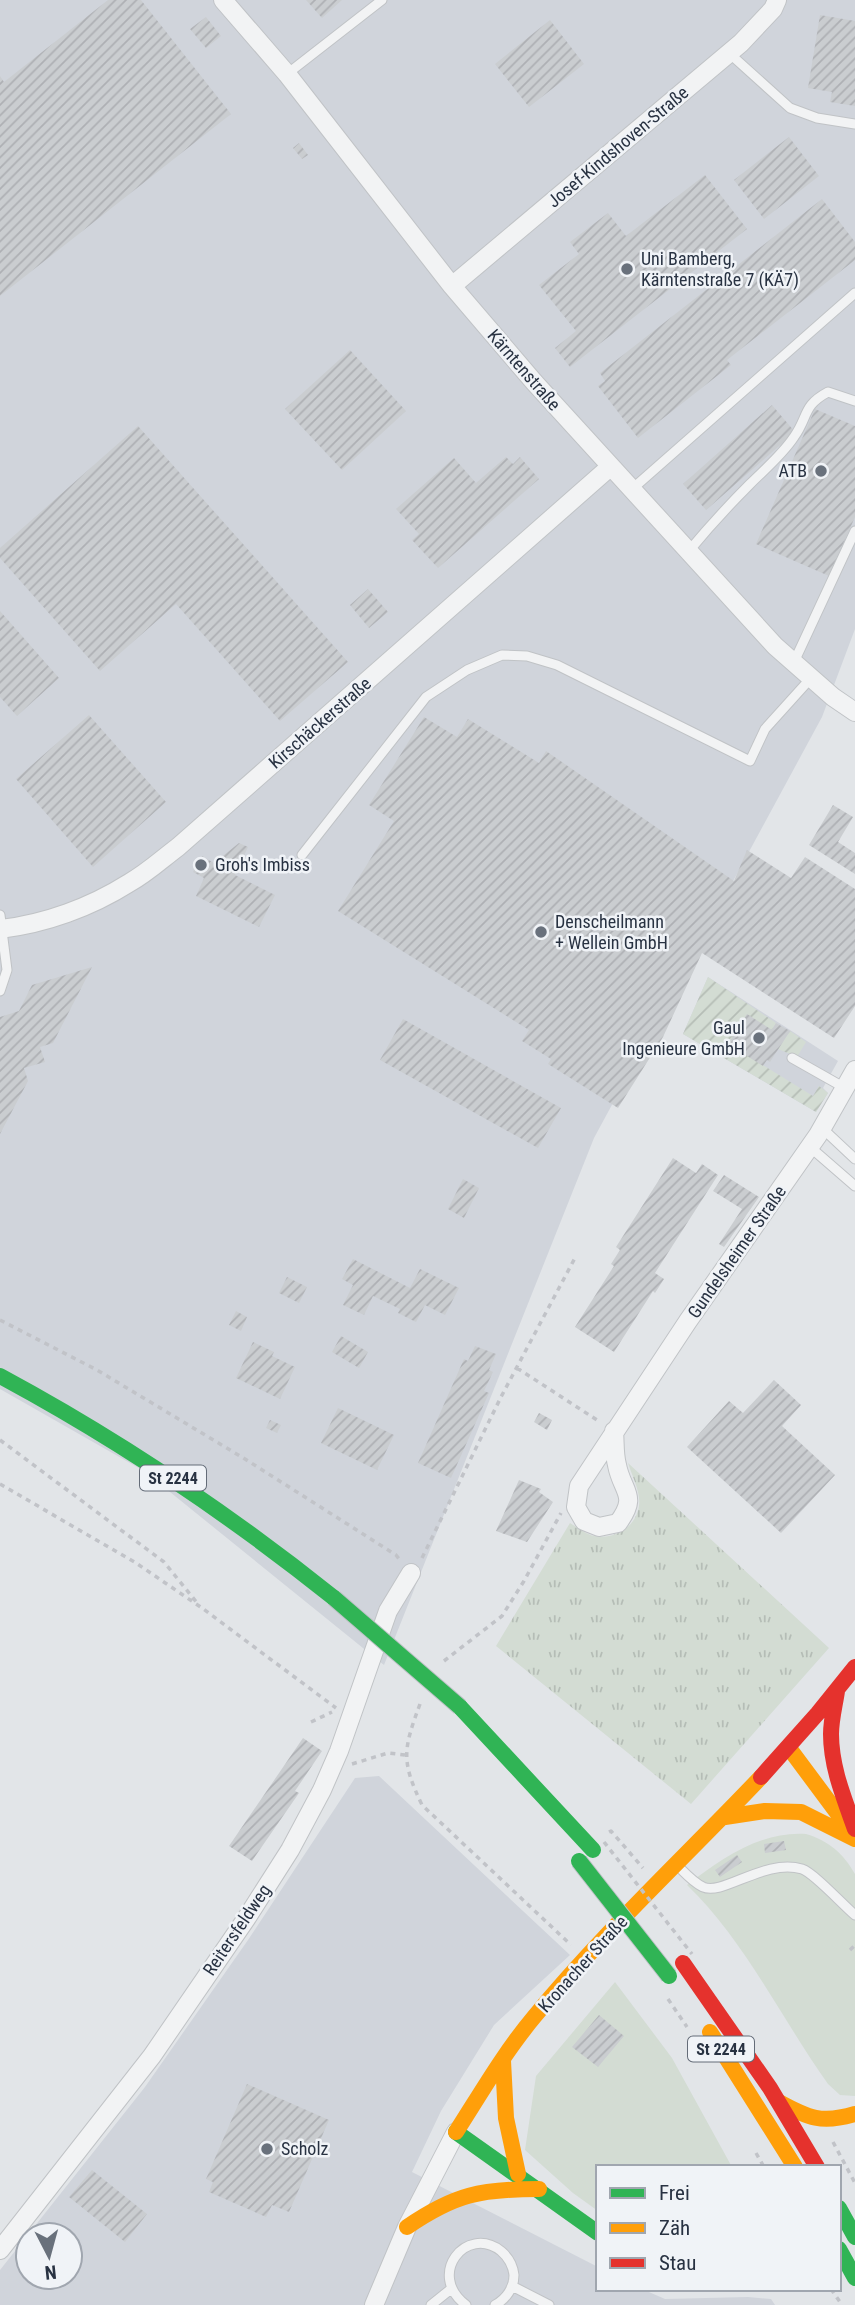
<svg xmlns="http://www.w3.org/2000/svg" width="855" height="2305" viewBox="0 0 855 2305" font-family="'Roboto Condensed',sans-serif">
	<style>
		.built { fill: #d0d4db; fill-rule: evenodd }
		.grass { fill: url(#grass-tufts) }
		.garden { fill: url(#garden-furrows) }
		.pitch { fill: #d3dcd3 }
		.building { fill: url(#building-hatch) }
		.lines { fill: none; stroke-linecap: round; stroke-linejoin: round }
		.lane-casing { stroke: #c0c3c6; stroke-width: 11 }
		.street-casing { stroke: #c0c3c6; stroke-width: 20 }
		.path { stroke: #c1c3c8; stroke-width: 3.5; stroke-dasharray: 5 5; stroke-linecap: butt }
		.lane { stroke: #f2f3f4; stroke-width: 9 }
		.street { stroke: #f2f3f4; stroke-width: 18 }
		.fast { stroke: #30b455; stroke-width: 16 }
		.slow { stroke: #ff9f0a; stroke-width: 16 }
		.jam { stroke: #e5322d; stroke-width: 16 }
		.fast-bridge-casing { stroke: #bec2c6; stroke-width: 18; stroke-linecap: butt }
		.path-bridge { stroke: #c1c3c8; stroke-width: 3.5; stroke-dasharray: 5 5; stroke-linecap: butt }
		.fast-bridge { stroke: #30b455; stroke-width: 16 }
		.poi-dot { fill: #69717c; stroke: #f0f3f7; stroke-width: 2.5 }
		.labels { text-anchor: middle; stroke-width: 5; stroke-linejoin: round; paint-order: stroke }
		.shield { fill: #f0f3f7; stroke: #646c78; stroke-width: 2 }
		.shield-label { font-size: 16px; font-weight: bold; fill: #283242 }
		.street-label { font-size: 18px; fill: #283242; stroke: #f0f3f7 }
		.poi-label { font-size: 18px; fill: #283242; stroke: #f0f3f7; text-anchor: start }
	</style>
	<defs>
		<pattern id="grass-tufts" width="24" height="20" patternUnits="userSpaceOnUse" patternTransform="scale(1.75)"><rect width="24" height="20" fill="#d3dcd3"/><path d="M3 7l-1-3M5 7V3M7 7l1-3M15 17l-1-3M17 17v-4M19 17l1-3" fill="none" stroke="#b5bdb6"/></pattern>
		<pattern id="garden-furrows" width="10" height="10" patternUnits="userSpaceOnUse" patternTransform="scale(1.75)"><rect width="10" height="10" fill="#d3dcd3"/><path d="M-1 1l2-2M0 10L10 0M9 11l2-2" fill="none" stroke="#b5bdb6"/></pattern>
		<pattern id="building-hatch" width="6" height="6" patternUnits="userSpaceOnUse" patternTransform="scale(1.75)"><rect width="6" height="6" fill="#cacdd0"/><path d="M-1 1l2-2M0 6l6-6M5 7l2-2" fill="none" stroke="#aeb0b4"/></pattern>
	</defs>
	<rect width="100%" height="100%" fill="#e2e5e8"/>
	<!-- built -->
	<path class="built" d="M0,0h855v629l-33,88 -228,421 -210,527 -240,-194 -144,-82z
		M708,977l130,84 -15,27 5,5 -12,19 -133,-78z
		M379,1776l191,179 -76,70 -53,86 -29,61 186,95v22h44l23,10 83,-2 23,2 4,6h-775v-35l145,-183 103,-147 107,-162zM28,2235h42v42h-42z"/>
	<!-- grass -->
	<path class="grass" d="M628,1463l201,185 -138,156 -195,-158 74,-123c8,5 16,11 24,13 21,4 42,-9 45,-30 2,-14 -7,-30 -11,-43z"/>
	<!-- garden -->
	<path class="garden" d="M708,977l68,46 -4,7 -43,14 84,52 6,-10 9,7 -12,19 -133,-78z
		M790,1031l16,11 -9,15 -19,-8z"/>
	<!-- pitch -->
	<path class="pitch" d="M806,1834c23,7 37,19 49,40v222l-15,-1 -12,-11c-45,-63 -85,-146 -141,-199 34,-26 73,-54 119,-51z
		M615,1982l57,76 60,109h-134v44l-25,-18 -48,-43 11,-74z"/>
	<!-- building -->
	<path class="building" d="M108,0h33l90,114 -231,182v-220l4,6z
		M306,0h36l-20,18z
		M820,15l35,6v85l-25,-4 2,-10 -24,-4z
		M206,17l15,19 -15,12 -16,-19z
		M550,20l34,44 -55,43 -34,-43z
		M789,137l30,39 -55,43 -30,-39z
		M299,143l9,12 -6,4 -9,-11z
		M705,175l42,54 -177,138 -15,-19 21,-17 -37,-46 40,-31 -9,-12 38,-29 18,23z
		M822,199l33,43v18l-128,100 4,5 -93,73 -40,-52 7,-5 -5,-8z
		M350,350l56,61 -64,59 -57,-61z
		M772,405l23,27 -89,78 -23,-26z
		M815,409l40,17v91l-26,59 -73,-32z
		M138,426l210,236 -68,59 -104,-117 -76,67 -100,-113v-10z
		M506,457l7,7 7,-7 19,22 -101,89 -26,-28 7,-6 -23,-25 58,-51 22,25z
		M368,589l20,23 -19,16 -19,-23z
		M0,611l59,67 -42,38 -17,-19z
		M89,715l77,87 -73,65 -77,-88z
		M424,717l33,20 11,-18 71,44 7,-12 188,130 13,-31 44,28 14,-21 50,32v117l-21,32 -132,-85 -39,84 -45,71 -70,-44 3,-5 -29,-18 7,-11 -191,-119 56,-90 -25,-16z
		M833,805l20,12 -15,25 17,11v21l-46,-29z
		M239,843l9,4 -13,28 40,20 -16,32 -63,-31 8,-18 -11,-6 9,-16 12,7z
		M92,967l-39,76 -13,4 5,15 -21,6 4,13 -28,53v-117l19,-6 13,-26z
		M747,1014l25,16 4,-7 14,8 -20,31 -3,-2 -4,6 -35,-22z
		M403,1019l158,89 -23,40 -158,-88z
		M673,1158l23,15 6,-9 16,11 -63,98 9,6 -9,14 -2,-2 -39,61 -39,-25 39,-61 -3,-2 9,-14 -4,-3z
		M724,1175l35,22 -35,50 -5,-3 23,-35 -29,-18z
		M463,1179l16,9 -15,30 -16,-9z
		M353,1259l57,29 10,-19 39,19 -14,27 -20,-10 -9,17 -18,-9 2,-4 -27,-13 -9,19 -21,-10 10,-20 -11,-6z
		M287,1277l20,10 -8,16 -20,-10z
		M236,1311l11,6 -6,14 -12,-6z
		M341,1336l27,16 -9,16 -27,-16z
		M253,1342l21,10 -2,4 23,11 -15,32 -44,-21z
		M475,1346l21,8 -7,16 4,2 -9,19 5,2 -38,85 -33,-15 46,-104 4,2z
		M774,1380l27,25 -19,21 53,49 -54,58 -94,-86 42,-46 14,12z
		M338,1408l56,27 -17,35 -56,-27z
		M539,1413l13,7 -5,10 -13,-8z
		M270,1420l11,5 -4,8 -11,-5z
		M519,1480l22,9 -2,3 14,10 -26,40 -31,-11z
		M303,1738l19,13 -27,40 4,2 -47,68 -23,-15z
		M784,1841l2,9 -21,3 -1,-9z
		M737,1855l5,7 -22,15 -5,-7z
		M599,2015l25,21 -26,31 -26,-20z
		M247,2084l82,36 -40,92 -17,-7 -6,12 -57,-25 4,-10 -7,-3z
		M92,2170l55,44 -22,28 -56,-45z"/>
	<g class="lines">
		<defs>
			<path id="lane" d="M729,53l61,55 27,10 38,6
				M287,74l95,-74
				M631,490l224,-197
				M688,552c20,-24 40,-46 62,-68 15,-15 32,-29 44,-47 15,-21 8,-31 34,-45l27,9
				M794,662l61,-131
				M302,855l124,-158 41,-27 35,-15 25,1 30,9 193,96 15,-32 46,-51
				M0,915l7,55 -7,21
				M792,1058l53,30
				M822,1128l33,31
				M810,1147l45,39
				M678,1866c7,7 15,16 25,21 20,9 62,-29 99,-18 12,4 41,36 53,46
				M512,2286l37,19
				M431,2305l20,-16
				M466,2305c-40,-30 0,-81 35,-54 7,6 12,15 13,24 0,13 -8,24 -19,30"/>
			<path id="street" d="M223,0l64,74 165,212 82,96 241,264 58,51 22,15
				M452,286l289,-243 32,-34 4,-9
				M0,929c45,-5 91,-22 129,-46 18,-10 33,-24 49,-36l432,-380
				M614,1431c1,11 0,23 3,34 5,27 22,30 1,58l-19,4 -15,-6 -8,-14 3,-21 109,-165 130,-186 37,-65
				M0,2250l152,-194 94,-137 44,-69 32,-60 17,-39 49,-140 23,-38
				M374,2305l33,-78 49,-95"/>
		</defs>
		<!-- lane casing -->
		<use href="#lane" class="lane-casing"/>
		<!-- street casing -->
		<use href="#street" class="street-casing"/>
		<!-- path -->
		<path class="path" d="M0,1320l97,50 148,89 151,96 4,5
			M517,1368l83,54
			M0,1440l164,122 34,42
			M0,1484l136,79 66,45 134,100
			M422,1558l79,-161 75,-141
			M444,1661l58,-45 22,-35 37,-68
			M420,1704c-17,46 -19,57 2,101l149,140
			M311,1722l21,-10
			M352,1764l36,-11 17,2
			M609,1832l2,-1 32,37
			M850,1950l5,-5
			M668,1999l19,28
			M833,2142l22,41
			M756,2153l8,14
			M831,2289l11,16"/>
		<!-- lane -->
		<use href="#lane" class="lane"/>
		<!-- street -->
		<use href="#street" class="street"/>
		<!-- fast -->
		<path class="fast" d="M0,1376c119,64 229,138 334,222
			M460,1707l133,143
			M456,2132l142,101
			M839,2208l16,29
			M839,2249l16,29"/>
		<!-- slow -->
		<path class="slow" d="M789,1748l58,78
			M725,1817l40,-6 36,1 54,27
			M710,2032l85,135
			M503,2061l3,57 12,56
			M779,2102c29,16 43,22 76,12
			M456,2132c25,-39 48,-79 78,-115 70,-85 151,-160 227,-240
			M407,2227c48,-33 74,-38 132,-38"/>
		<!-- jam -->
		<path class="jam" d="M837,1691c-2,14 -6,29 -6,43 0,33 13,64 24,95
			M761,1777l57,-64 37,-46
			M683,1963l87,125 47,79"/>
		<defs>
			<path id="fast-bridge" d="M334,1598l126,109
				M579,1861l90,115"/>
		</defs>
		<!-- fast-bridge casing -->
		<use href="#fast-bridge" class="fast-bridge-casing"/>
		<!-- path-bridge -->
		<path class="path-bridge" d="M604,1842l88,112"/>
		<!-- fast-bridge -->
		<use href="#fast-bridge" class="fast-bridge"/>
	</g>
	<!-- markers -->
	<g class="poi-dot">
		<circle cx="627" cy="269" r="7"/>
		<circle cx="821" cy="471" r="7"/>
		<circle cx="201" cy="865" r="7"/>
		<circle cx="541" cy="932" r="7"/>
		<circle cx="759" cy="1038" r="7"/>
		<circle cx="267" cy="2149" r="7"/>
	</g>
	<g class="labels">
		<!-- shield labels -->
		<g class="shield">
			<rect x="140" y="1465.5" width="66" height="25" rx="5"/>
			<rect x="688" y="2036.5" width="66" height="25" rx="5"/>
		</g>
		<g class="shield-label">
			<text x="173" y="1484">St 2244</text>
			<text x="721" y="2055">St 2244</text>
		</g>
		<!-- street labels -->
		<g class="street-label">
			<text transform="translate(618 147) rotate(-40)" y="6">Josef-Kindshoven-Straße</text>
			<text transform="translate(524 370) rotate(49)" y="6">Kärntenstraße</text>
			<text transform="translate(320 723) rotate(-41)" y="6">Kirschäckerstraße</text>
			<text transform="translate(737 1252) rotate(-55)" y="6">Gundelsheimer Straße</text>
			<text transform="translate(237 1930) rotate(-56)" y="6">Reitersfeldweg</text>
			<text transform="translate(583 1964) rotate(-48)" y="6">Kronacher Straße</text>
		</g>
		<!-- poi labels -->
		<g class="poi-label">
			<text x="641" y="265">Uni Bamberg,<tspan x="641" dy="21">Kärntenstraße 7 (KÄ7)</tspan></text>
			<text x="807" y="477" text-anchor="end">ATB</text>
			<text x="215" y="871">Groh's Imbiss</text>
			<text x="555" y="928">Denscheilmann<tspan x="555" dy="21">+ Wellein GmbH</tspan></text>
			<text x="745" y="1034" text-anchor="end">Gaul<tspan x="745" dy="21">Ingenieure GmbH</tspan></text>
			<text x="281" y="2155">Scholz</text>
		</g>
	</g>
	<!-- legend -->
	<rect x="596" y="2165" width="245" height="126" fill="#f0f3f7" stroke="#a0a6af" stroke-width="2"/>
	<rect x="610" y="2188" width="35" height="10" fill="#30b455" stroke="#a0a6af" stroke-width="2"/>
	<text x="659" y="2200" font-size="21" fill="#283242">Frei</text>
	<rect x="610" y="2223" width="35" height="10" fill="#ff9f0a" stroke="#a0a6af" stroke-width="2"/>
	<text x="659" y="2235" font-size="21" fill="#283242">Zäh</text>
	<rect x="610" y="2258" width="35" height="10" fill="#e5322d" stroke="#a0a6af" stroke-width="2"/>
	<text x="659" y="2270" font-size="21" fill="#283242">Stau</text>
	<!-- north arrow -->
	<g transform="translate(49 2256) rotate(174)"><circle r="33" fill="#f0f3f7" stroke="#a0a6af" stroke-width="2"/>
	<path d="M0-5L12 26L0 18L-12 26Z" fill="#69717c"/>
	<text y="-10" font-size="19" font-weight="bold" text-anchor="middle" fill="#283242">N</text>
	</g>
</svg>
